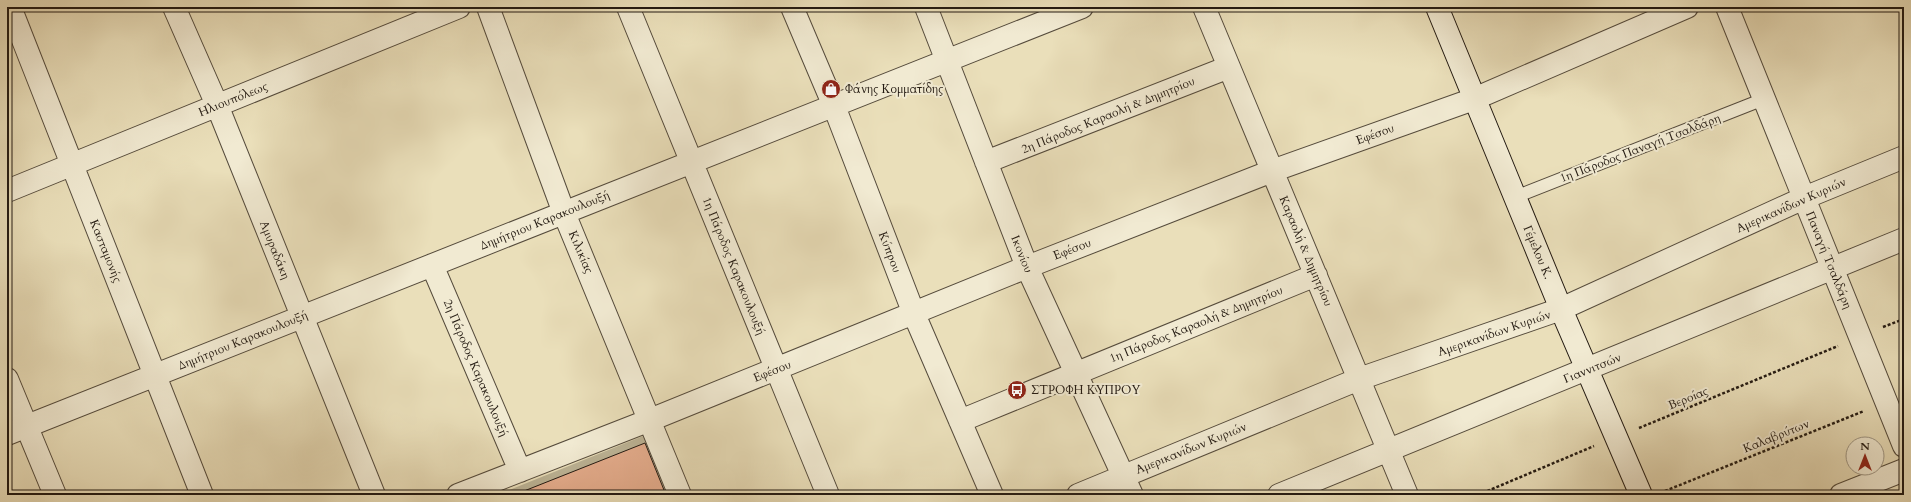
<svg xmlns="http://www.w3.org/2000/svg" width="1911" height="502" viewBox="0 0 1911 502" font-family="Cardo,serif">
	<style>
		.shadow { fill: #0003 }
		.building { fill: #e3ab8b; stroke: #231a12 }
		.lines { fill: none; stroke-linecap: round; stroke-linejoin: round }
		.lane-casing { stroke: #554b3c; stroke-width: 14 }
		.street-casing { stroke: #554b3c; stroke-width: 24 }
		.secondary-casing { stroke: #231a12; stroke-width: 24 }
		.path { stroke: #231a12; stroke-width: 2.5; stroke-dasharray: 3 2; stroke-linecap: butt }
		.lane { stroke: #f1ead2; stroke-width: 12 }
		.street { stroke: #f1ead2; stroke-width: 22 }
		.secondary { stroke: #f1ead2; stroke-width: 22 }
		.labels { text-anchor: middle; stroke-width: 4; stroke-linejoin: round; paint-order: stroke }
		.poi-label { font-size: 12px; fill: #231a12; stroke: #f1ead2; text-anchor: start }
		.street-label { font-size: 12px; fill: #231a12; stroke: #f1ead2 }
	</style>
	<rect width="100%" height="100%" fill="#eadfba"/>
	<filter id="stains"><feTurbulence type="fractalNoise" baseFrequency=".005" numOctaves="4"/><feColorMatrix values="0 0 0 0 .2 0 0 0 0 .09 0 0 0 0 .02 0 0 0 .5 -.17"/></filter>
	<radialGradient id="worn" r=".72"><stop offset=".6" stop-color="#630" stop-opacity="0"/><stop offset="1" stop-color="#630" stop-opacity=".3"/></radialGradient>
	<!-- shadow -->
	<path class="shadow" d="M658,430l11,65h-172z"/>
	<!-- building -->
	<path class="building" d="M645,443l21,52h-152z"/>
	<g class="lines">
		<defs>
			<path id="lane" d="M1515,197l249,-98"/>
			<path id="street" d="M10,7l192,488
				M174,7l43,98 157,390
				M488,7l76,206 116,282
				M628,7l200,488
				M792,7l42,99 80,208 78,181
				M926,7l101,260 105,228
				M1204,7l203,488
				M1727,7l177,439
				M986,162l243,-95
				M7,191l452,-184
				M432,265l88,206
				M7,379l48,116
				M960,421l356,-146
				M7,434l1075,-427
				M458,495l192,-75 377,-153 245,-96 202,-72 213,-92
				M1078,495l281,-116 202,-70 243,-111 100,-41
				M1279,495l625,-256
				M1841,495l63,-25"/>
			<path id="secondary" d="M1437,7l124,302 80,186"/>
		</defs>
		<!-- lane casing -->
		<use href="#lane" class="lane-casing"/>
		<!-- street casing -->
		<use href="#street" class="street-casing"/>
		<!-- secondary casing -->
		<use href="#secondary" class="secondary-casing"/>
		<!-- path -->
		<path class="path" d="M1883,327l21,-8
			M1639,428l199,-82
			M1665,491l199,-80
			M1478,495l116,-49"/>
		<!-- lane -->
		<use href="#lane" class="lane"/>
		<!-- street -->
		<use href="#street" class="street"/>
		<!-- secondary -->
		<use href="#secondary" class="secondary"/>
	</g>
	<!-- icons -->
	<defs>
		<symbol id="shop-disc" viewBox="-11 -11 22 22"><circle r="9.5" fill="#8f2418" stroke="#f1ead2"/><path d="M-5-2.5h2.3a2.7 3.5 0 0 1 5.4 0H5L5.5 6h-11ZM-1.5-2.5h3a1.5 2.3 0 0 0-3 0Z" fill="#fff"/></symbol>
		<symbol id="bus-disc" viewBox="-11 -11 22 22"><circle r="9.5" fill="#8f2418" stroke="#f1ead2"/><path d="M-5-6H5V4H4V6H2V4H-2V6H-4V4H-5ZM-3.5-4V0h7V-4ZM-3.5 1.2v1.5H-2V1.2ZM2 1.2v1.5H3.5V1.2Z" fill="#fff"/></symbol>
	</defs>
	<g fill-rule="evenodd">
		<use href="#shop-disc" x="820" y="78" width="22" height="22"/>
		<use href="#bus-disc" x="1006" y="379" width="22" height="22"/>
	</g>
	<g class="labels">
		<!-- poi labels -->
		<g class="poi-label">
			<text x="845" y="93">Φάνης Κομματίδης</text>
			<text x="1031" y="394">ΣΤΡΟΦΗ ΚΥΠΡΟΥ</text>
		</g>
		<!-- street labels -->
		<g class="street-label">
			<text transform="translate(233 99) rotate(-22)" y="4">Ηλιουπόλεως</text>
			<text transform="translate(1108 115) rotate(-22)" y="4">2η Πάροδος Καραολή &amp; Δημητρίου</text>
			<text transform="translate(1375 134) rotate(-20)" y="4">Εφέσου</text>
			<text transform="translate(1640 148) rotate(-21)" y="4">1η Πάροδος Παναγή Τσαλδάρη</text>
			<text transform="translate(1791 205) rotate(-24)" y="4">Αμερικανίδων Κυριών</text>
			<text transform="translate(545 220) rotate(-22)" y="4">Δημήτριου Καρακουλουξή</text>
			<text transform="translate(1072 249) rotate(-21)" y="4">Εφέσου</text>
			<text transform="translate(275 250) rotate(68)" y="4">Αμυραδάκη</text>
			<text transform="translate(106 251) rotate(68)" y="4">Κασταμονής</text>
			<text transform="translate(1306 251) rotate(67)" y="4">Καραολή &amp; Δημητρίου</text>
			<text transform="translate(581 252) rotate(67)" y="4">Κιλικίας</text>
			<text transform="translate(890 252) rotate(69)" y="4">Κύπρου</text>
			<text transform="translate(1538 252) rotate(67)" y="4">Γέμελου Κ.</text>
			<text transform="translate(1022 254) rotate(68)" y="4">Ικονίου</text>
			<text transform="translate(1829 260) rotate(68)" y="4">Παναγή Τσαλδάρη</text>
			<text transform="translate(734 266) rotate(68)" y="4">1η Πάροδος Καρακουλουξή</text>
			<text transform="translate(1196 324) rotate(-22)" y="4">1η Πάροδος Καραολή &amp; Δημητρίου</text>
			<text transform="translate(1494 333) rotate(-19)" y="4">Αμερικανίδων Κυριών</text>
			<text transform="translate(243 340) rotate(-22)" y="4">Δημήτριου Καρακουλουξή</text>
			<text transform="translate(476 368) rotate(67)" y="4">2η Πάροδος Καρακουλουξή</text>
			<text transform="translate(1592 368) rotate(-22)" y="4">Γιαννιτσών</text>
			<text transform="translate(772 371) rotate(-22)" y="4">Εφέσου</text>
			<text transform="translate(1688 398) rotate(-22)" y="4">Βεροίας</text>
			<text transform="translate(1776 436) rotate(-22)" y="4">Καλαβρύτων</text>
			<text transform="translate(1191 448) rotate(-22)" y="4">Αμερικανίδων Κυριών</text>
		</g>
	</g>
	<!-- margin -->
	<rect width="1911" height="502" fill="none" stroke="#eadfba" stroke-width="24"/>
	<rect x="8" y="8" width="1895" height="486" fill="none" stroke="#231a12" stroke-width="2"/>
	<rect x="12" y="12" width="1887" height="478" fill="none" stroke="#231a12"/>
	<!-- north arrow -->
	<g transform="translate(1865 456)"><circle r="19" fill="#f1ead2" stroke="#9f9785"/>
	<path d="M0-3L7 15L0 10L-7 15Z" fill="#8f2418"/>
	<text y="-6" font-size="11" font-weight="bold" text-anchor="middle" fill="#231a12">N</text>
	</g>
	<rect width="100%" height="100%" filter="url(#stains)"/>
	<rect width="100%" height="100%" fill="url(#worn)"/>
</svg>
